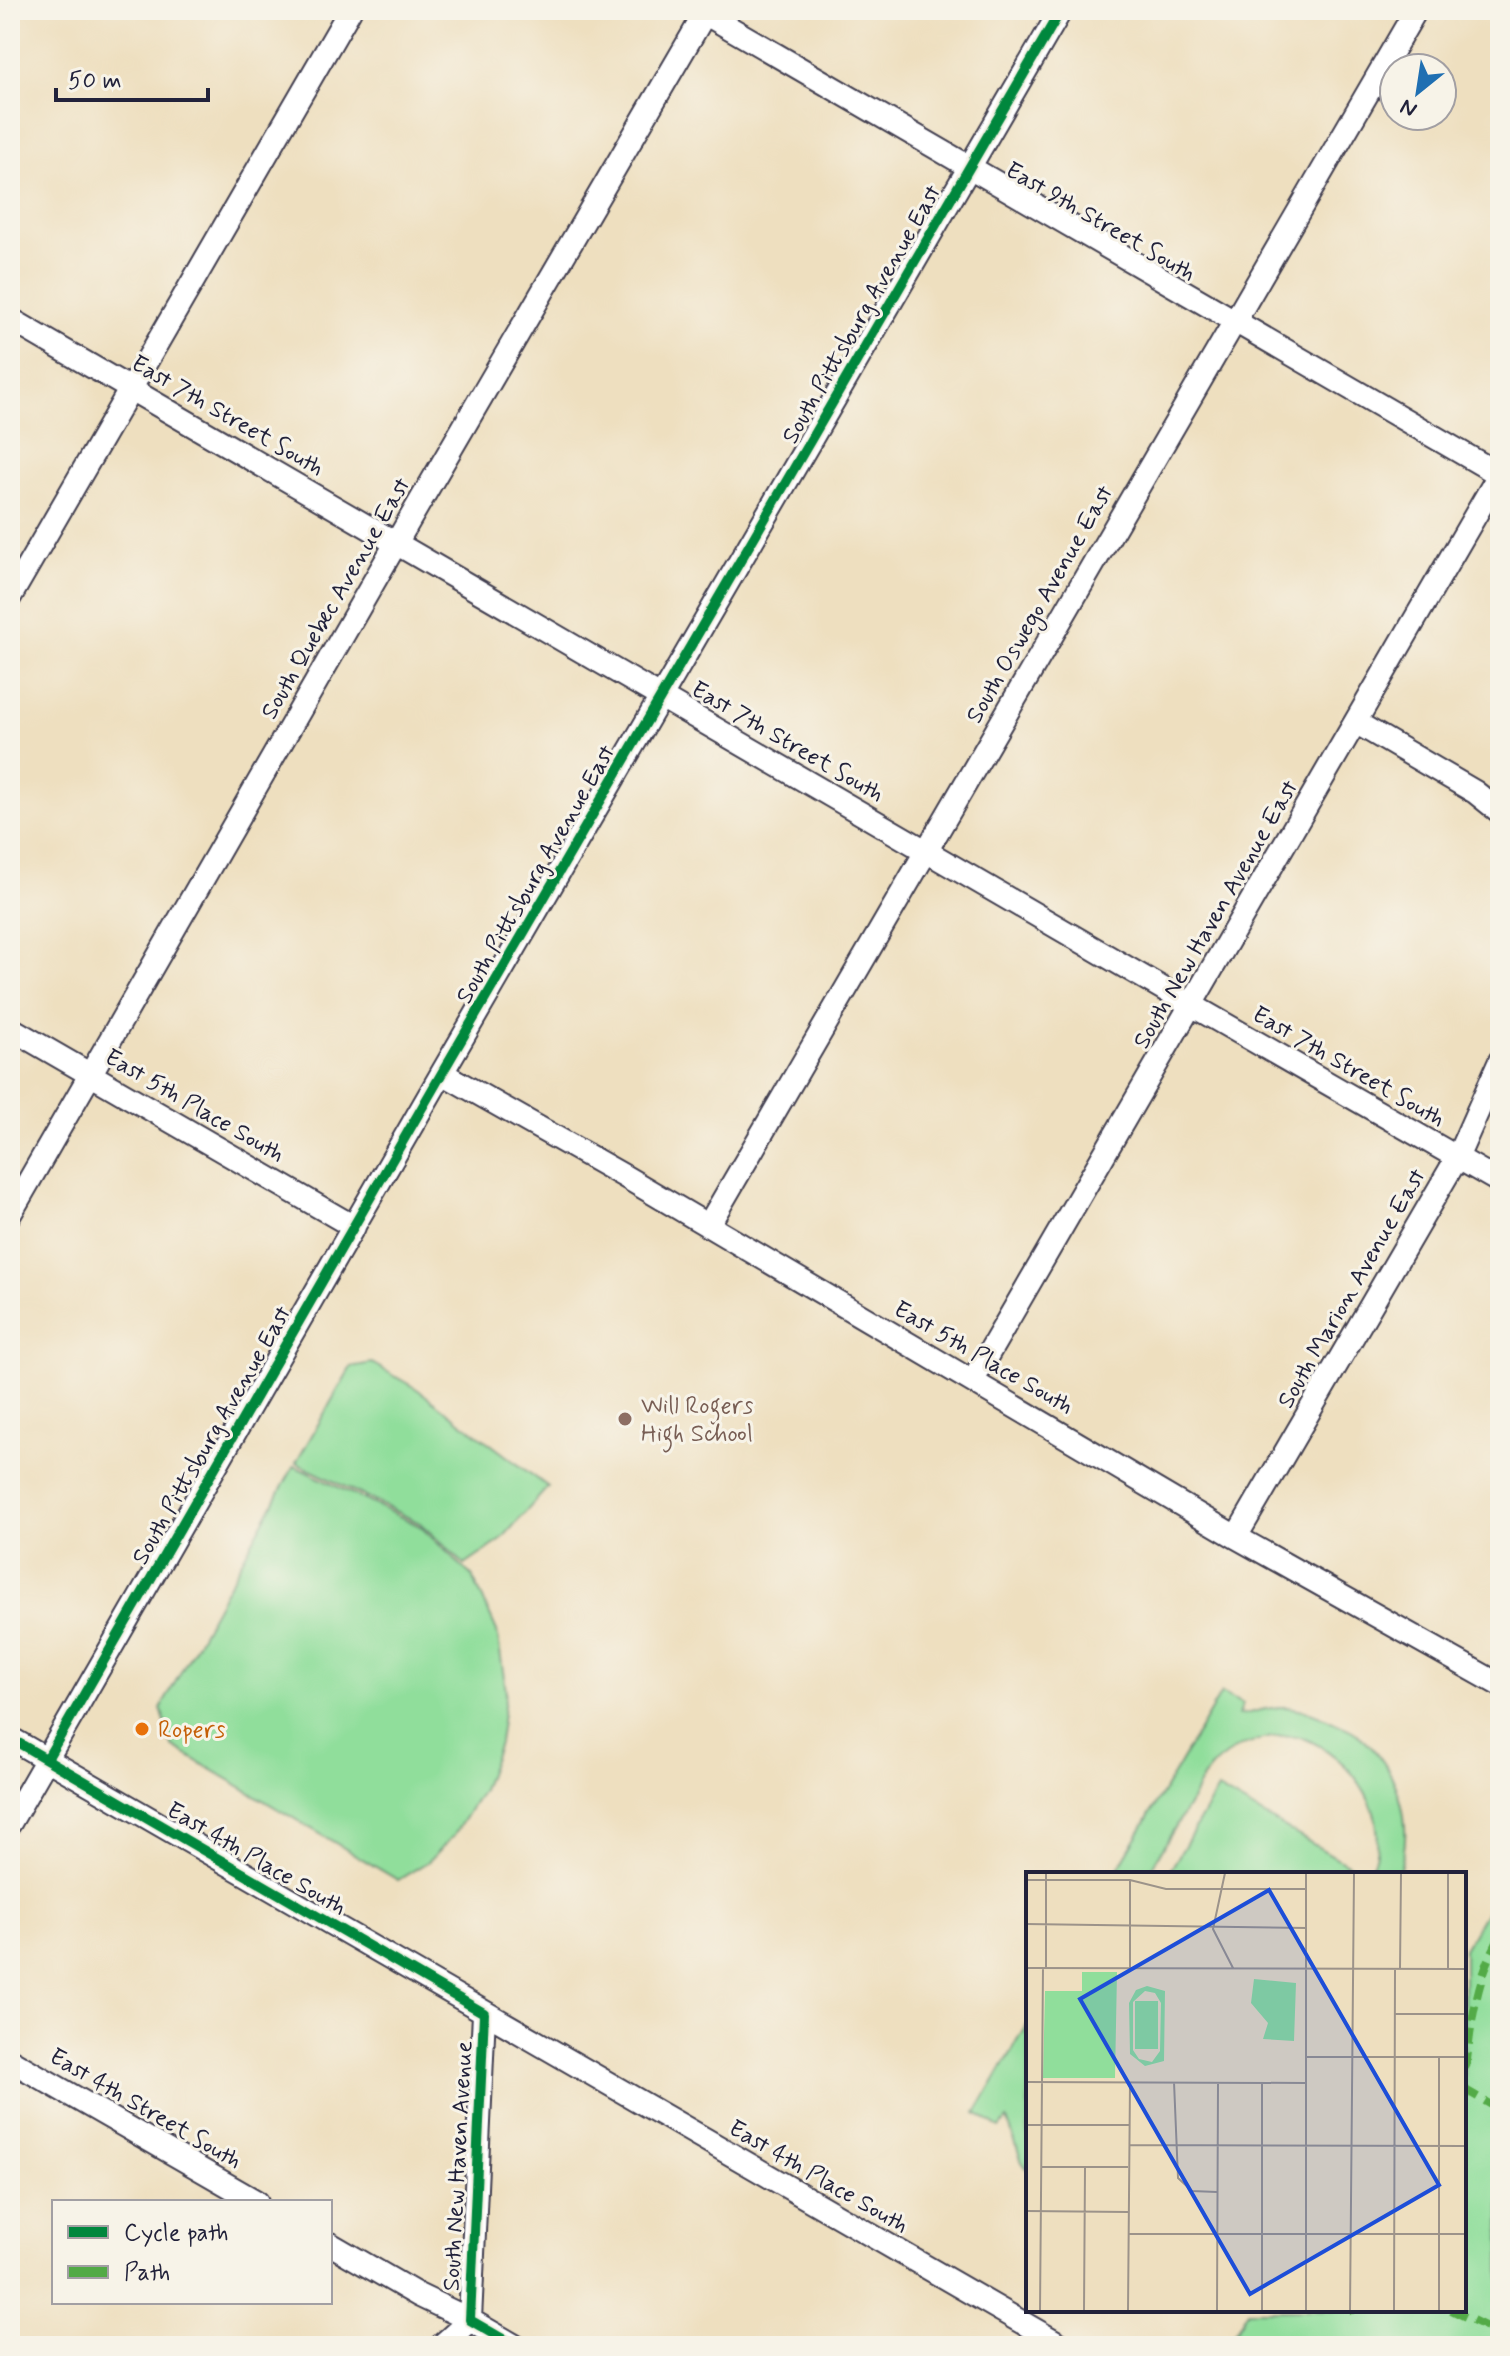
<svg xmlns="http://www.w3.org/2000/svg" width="1510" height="2356" viewBox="0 0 1510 2356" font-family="Mynerve,sans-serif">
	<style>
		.green { fill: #90de9b; stroke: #59806b; stroke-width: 2 }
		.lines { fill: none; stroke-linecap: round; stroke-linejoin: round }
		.minor-casing { stroke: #413e4f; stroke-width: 26 }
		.minor { stroke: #fff; stroke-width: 22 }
		.quiet { stroke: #53aa46; stroke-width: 8; stroke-dasharray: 16 8; stroke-linecap: butt }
		.cycleway-casing { stroke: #f7f3e8; stroke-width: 15 }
		.cycleway { stroke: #00873e; stroke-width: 10 }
		.education-dot { fill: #8d6e63; stroke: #f7f3e8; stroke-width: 3 }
		.food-dot { fill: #e8710a; stroke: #f7f3e8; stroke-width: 3 }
		.labels { text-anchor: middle; stroke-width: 6; stroke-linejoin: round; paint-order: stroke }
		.street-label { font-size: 24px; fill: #22223b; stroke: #f7f3e8 }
		.education-label { font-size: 24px; fill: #785e54; stroke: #f7f3e8; text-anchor: start }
		.food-label { font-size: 24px; fill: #c56008; stroke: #f7f3e8; text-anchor: start }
		.inset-road { fill: none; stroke: #9c938a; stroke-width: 2 }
		.view { fill: #1d4ed8; fill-opacity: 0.15; stroke: #1d4ed8; stroke-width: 4 }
		.inset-edge { fill: none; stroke: #22223b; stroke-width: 4 }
	</style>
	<rect width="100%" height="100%" fill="#f7f3e8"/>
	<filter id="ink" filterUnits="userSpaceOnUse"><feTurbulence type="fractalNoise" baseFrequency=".0125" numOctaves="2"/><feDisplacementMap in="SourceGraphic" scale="16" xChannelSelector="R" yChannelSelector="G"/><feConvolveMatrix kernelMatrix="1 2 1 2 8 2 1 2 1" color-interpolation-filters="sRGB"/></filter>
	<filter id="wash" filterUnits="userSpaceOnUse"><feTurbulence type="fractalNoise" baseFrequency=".006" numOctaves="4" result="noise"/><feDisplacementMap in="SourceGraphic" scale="32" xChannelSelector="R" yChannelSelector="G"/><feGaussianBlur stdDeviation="1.8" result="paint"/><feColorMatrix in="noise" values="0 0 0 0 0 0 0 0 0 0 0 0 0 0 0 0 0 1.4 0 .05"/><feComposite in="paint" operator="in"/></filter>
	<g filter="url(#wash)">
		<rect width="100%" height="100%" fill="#eedfbf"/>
		<!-- green -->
		<path class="green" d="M372,1363l45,26 131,98 -48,54 -35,24 -45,-42 -124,-60 55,-96z
			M294,1466l126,60 53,51 24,54 9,60 -7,52 -17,47 -28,45 -25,26 -31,19 -226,-134 -11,-38z
			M1221,1693l22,11 -4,11c13,-2 29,-8 43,-8 17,0 38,8 53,16 7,3 16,6 22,11 42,33 59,91 41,140h-30c30,-54 -15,-119 -68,-137 -16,-5 -51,4 -65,12 -8,5 -18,12 -24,19 -8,8 -14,21 -19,31 -15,25 -30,50 -44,75h-33z
			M1218,1789l136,79 -3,6h-183z
			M1500,1888v458h-274l22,-36h216v-361z
			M1028,2024v146l-6,-8 -15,-43 -7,9 -24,-15z"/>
	</g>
	<g filter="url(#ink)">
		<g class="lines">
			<defs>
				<path id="minor" d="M699,10l801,465
					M10,319l1157,672 333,191
					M10,597l340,-587
					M1357,723l118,69 25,20
					M10,1028l344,199
					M442,1073l182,103 612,361 264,148
					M10,1214l400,-695 297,-509
					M708,1226l708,-1216
					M973,1380l527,-907
					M1236,1537l221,-379 43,-97
					M10,1738l1053,608
					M10,1823l432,-750 619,-1063
					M10,2060l247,142
					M330,2244l88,51 52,25 45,26
					M441,2346l29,-26 14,-307"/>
			</defs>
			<!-- minor casing -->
			<use href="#minor" class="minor-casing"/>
			<!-- minor -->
			<use href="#minor" class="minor"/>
			<!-- quiet -->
			<path class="quiet" d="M1464,2068l3,-8c5,-45 11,-84 33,-123
				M1464,2089l36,21
				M1350,2310h5
				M1451,2310l49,23"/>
			<defs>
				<path id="cycleway" d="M10,1738l474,275 -14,307 45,26
					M47,1759l395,-686 619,-1063"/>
			</defs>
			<!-- cycleway casing -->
			<use href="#cycleway" class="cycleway-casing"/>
			<!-- cycleway -->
			<use href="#cycleway" class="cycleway"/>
		</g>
	</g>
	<!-- markers -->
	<circle class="education-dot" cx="625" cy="1419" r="8"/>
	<circle class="food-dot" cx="142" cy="1729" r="8"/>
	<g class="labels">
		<!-- street labels -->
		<g class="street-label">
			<text transform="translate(1101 221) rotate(30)" y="8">East 9th Street South</text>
			<text transform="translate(861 314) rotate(-60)" y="8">South Pittsburg Avenue East</text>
			<text transform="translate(228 415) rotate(30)" y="8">East 7th Street South</text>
			<text transform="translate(335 598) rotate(-60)" y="8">South Quebec Avenue East</text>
			<text transform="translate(1039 604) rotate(-60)" y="8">South Oswego Avenue East</text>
			<text transform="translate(788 741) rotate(30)" y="8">East 7th Street South</text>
			<text transform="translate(535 874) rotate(-60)" y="8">South Pittsburg Avenue East</text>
			<text transform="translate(1215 914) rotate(-60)" y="8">South New Haven Avenue East</text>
			<text transform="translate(1349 1066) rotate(30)" y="8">East 7th Street South</text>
			<text transform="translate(195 1105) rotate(30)" y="8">East 5th Place South</text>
			<text transform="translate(1351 1288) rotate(-60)" y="8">South Marion Avenue East</text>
			<text transform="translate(984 1357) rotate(30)" y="8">East 5th Place South</text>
			<text transform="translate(211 1435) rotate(-60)" y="8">South Pittsburg Avenue East</text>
			<text transform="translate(257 1858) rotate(30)" y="8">East 4th Place South</text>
			<text transform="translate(146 2108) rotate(30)" y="8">East 4th Street South</text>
			<text transform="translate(457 2166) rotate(-87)" y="8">South New Haven Avenue</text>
			<text transform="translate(819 2176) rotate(30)" y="8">East 4th Place South</text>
		</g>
		<!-- education labels -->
		<g class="education-label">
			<text x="641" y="1413">Will Rogers<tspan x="641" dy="28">High School</tspan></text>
		</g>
		<!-- food labels -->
		<g class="food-label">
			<text x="158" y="1737">Ropers</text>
		</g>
	</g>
	<!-- overview -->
	<g transform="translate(1026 1872)">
		<rect width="440" height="440" fill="#eedfbf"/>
		<path d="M56,100h35l-2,106h-72l2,-87h37zM228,107l42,4 -2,58 -31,-2 5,-16 -17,-20zM121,114l18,5 -1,70 -19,5 -15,-12 -1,-51 7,-13zM119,119l10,2 6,10 -1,48 -8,11 -13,-3 -6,-9v-48zM109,129h23v48h-23z" fill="#90de9b" fill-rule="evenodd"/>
		<path class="inset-road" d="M199,1l-12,56 20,39M0,8h104l36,9h140M0,52l281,4M0,96l440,1M20,96v-95M104,96v-88M374,97l1,-96M422,97v-96M369,142h71M280,185h160M0,210l280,1M148,210l4,96 14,13 25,1M0,253h104M103,273l337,1M15,295h87M0,339l102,1M102,362h338M14,439l3,-343M58,439l1,-143M102,439l2,-229M191,439l1,-228M236,439v-228M280,439v-438M324,439l4,-438M368,439l1,-342M413,439v-254"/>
		<path class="view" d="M243,18l170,295 -189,109 -170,-295z"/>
		<rect width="440" height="440" class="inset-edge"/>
	</g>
	<!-- margin -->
	<rect width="1510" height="2356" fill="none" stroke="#f7f3e8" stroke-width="40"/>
	<!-- legend -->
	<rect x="52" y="2200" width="280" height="104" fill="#f7f3e8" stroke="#a29fa3" stroke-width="2"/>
	<rect x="68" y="2226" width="40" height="12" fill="#00873e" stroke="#a29fa3" stroke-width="2"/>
	<text x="124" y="2240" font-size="24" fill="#22223b">Cycle path</text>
	<rect x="68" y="2266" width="40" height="12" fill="#53aa46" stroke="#a29fa3" stroke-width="2"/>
	<text x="124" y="2280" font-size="24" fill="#22223b">Path</text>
	<!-- north arrow -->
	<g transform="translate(1418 92) rotate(210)"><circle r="38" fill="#f7f3e8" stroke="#a29fa3" stroke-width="2"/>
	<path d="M0-6L14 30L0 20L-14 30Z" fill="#1f6fb2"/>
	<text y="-12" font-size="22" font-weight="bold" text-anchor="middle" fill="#22223b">N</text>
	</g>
	<!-- scale -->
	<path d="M56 88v12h152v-12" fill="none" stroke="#22223b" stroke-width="4"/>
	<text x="68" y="88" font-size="24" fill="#22223b" stroke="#f7f3e8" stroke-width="6" paint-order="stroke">50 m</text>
</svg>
